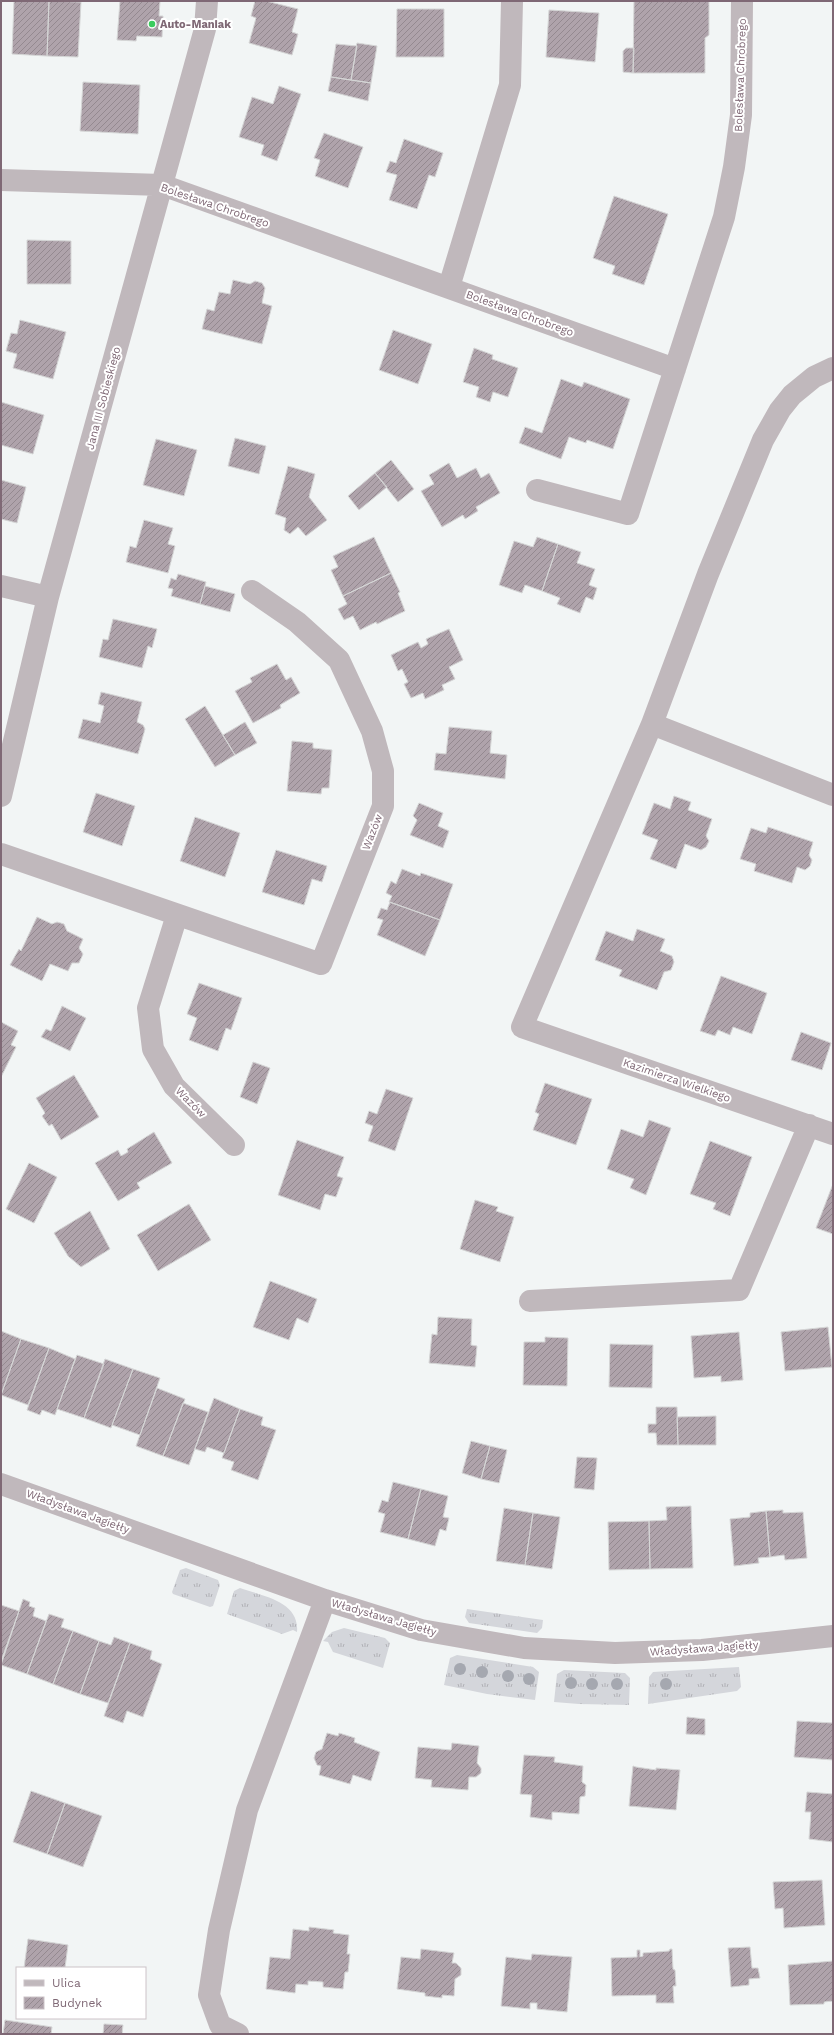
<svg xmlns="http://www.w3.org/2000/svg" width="834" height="2035" viewBox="0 0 834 2035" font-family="'Work Sans',sans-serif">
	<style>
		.grass { fill: url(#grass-tufts) }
		.building { fill: url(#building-hatch); stroke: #d5d6d6 }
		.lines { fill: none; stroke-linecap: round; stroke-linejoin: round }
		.minor { stroke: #c0b8bc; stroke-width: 22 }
		.tree { fill: #a5a8b0 }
		.poi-dot { fill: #3bcc5e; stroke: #fff; stroke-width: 1.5 }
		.labels { text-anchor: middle; stroke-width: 4; stroke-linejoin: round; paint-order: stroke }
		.poi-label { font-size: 11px; font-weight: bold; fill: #7f6875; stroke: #fff; text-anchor: start }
		.street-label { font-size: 11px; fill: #7f6875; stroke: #fff }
	</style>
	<defs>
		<pattern id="grass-tufts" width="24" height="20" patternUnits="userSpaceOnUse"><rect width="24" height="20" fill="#d4d6db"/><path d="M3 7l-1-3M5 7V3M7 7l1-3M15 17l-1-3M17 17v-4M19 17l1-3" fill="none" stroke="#b1b1b6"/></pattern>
		<pattern id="building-hatch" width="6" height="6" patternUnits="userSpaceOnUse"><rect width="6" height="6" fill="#afa3ab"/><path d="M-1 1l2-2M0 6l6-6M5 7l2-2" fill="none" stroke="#948990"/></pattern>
	</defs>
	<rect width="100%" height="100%" fill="#f2f5f5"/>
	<!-- grass -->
	<path class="grass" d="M186,1568l32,12 2,5 -7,21 -3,1 -37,-13 -1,-2 8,-22z
		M240,1588c22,8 60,13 57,44l-4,-2 -11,4 -55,-20 7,-23z
		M467,1609l76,11 -1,8 -5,5 -68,-10 -4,-6z
		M344,1628l41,10 5,5 -7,25 -50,-16 -5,-10 -5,-1 9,-9z
		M457,1655l76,12 6,5 -4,28 -48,-6 -43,-9 6,-27z
		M739,1667l2,20 -4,4 -89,13 1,-27 4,-5z
		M564,1670l61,3 5,5 -1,27 -50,-1 -25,-2 3,-28z"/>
	<!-- building -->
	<path class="building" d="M14,1h35l-2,55 -35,-2z
		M49,1l32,1 -3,55 -31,-1z
		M120,1h40l-1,15h4l-1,21 -25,-1 -1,5 -19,-1z
		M255,1h11l32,8 -6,23 6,2 -6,21 -43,-12 7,-25 -5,-2z
		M634,1h75v34l-4,3v35h-72z
		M397,9h47v48h-48z
		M549,10l50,3 -4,49 -49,-5z
		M357,43l20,3 -6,37 -20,-3z
		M336,44l21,2 -6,34 -20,-3z
		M626,48h8l-1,25 -10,-1v-21z
		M331,77l40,6 -3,18 -40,-10z
		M83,82l57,3 -2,49 -58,-3z
		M279,86l22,8 -24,67 -16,-6 3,-10 -25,-8 13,-40 21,7z
		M324,133l39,14 -15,41 -33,-12 5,-16 -6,-2z
		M404,139l39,14 -8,24 -6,-2 -12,34 -28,-9 8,-25 -11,-3 4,-11 6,2z
		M614,196l54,18 -24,71 -32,-11 3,-8 -22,-8z
		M27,240l44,1v43h-44z
		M233,280l17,4 5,-3 7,2 3,5 -3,15 10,3 -10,38 -60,-15 5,-20 7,2 5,-19 11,2z
		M20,320l46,12 -13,47 -40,-11 4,-14 -11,-3 5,-18 6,1z
		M393,330l39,14 -14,40 -39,-14z
		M474,348l19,7 -1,4 26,9 -10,29 -15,-5 -3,10 -14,-5 3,-10 -16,-5z
		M561,379l21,8 2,-5 46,17 -17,50 -26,-9 -1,3 -17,-6 -8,22 -42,-16 6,-16 17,6z
		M1,402l43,13 -11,39 -32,-9z
		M235,438l31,8 -7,28 -31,-8z
		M156,439l41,11 -13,46 -41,-11z
		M391,460l23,29 -16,13 -23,-29z
		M449,463l8,15 19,-10 5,10 8,-5 11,20 -24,14 2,4 -13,8 -2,-4 -21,12 -21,-36 13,-7 -5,-9z
		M288,466l27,8 -6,23 18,23 -21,16 -8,-9 -8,7 -6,-4 2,-12 -11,-4z
		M375,473l12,14 -28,23 -11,-14z
		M1,480l25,7 -9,36 -16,-4z
		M144,520l29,8 -5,16 7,2 -7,27 -42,-11 4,-16 6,2z
		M374,537l17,36 -48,23 -12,-26 7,-3 -5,-11z
		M537,537l21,7 -16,47 -17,-6 -3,8 -23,-8 15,-44 19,6z
		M558,544l23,8 -4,11 18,6 -6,16 8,3 -4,12 -7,-3 -6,16 -23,-9 3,-6 -18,-7z
		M391,573l9,19 -2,1 7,18 -28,13 -1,-2 -16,8 -7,-14 -9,4 -6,-11 9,-5 -4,-8z
		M178,574l28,8 -6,22 -29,-8 2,-7 -5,-1 3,-10 5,2z
		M205,586l30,8 -5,18 -30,-8z
		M113,619l44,10 -5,19 -4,-2 -6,22 -43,-11 4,-18 5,1z
		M449,629l14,31 -14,7 6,12 -13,6 2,5 -19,9 -2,-6 -12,5 -7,-14 4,-2 -6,-13 -4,2 -7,-16 27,-13 3,6 7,-4 -2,-5z
		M277,664l9,16 5,-3 9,16 -20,12 1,3 -28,15 -18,-32 17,-9 -2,-4z
		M101,692l41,10 -5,20 6,3 2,4 -7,25 -60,-16 5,-19 17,4 4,-17 -6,-2z
		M205,706l30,49 -20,12 -30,-48z
		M245,722l12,21 -22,12 -12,-20z
		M449,727l43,4 -2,22 17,2 -2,24 -71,-9 2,-17 10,1z
		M292,741l21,2v5l19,2 -3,38h-7l-1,6 -34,-3z
		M96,793l39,13 -13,40 -39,-14z
		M674,796l17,6 -3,8 24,9 -6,17 3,5 -3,6 -5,3 -16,-6 -9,25 -26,-10 8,-19 -16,-6 12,-31 16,6z
		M419,803l24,10 -5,13 11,5 -6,17 -33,-13 7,-15 -4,-4z
		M195,817l45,16 -15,44 -45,-16z
		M768,827l45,15 -4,13 3,5 -2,6 -5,4 -8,-3 -5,16 -38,-12 2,-7 -16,-5 11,-31 15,5z
		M276,850l51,16 -5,16 -10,-3 -8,26 -42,-13z
		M402,869l18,7 1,-3 32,11 -13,36 -51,-18 3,-6 -6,-3 5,-12 5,3z
		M390,902l50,18 -15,36 -48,-21 6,-15 -6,-2 4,-10 6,2z
		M37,917l15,7 5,-2 7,2 3,7 16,8 -4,9 4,6 -4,9h-7l-4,8 -18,-7 -8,17 -32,-16 9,-16 2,2z
		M637,929l28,10 -5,12 12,5 2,6 -3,8 -7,2 -7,18 -38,-14 3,-6 -27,-10 11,-29 27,10z
		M721,976l46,17 -15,41 -19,-7 -3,8 -12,-5 -3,6 -15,-5z
		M199,983l43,15 -11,32 -5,-2 -8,23 -29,-11 8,-22 -10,-4z
		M62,1006l24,12 -16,33 -29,-14 5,-8 5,2z
		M1,1022l17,9 -7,14 5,2 -15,30z
		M801,1032l30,11 -9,27 -31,-10z
		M253,1062l17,6 -13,36 -17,-7z
		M74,1075l25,42 -38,23 -9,-16 -3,2 -7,-10 3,-3 -9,-15z
		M545,1083l47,16 -16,46 -43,-15 6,-16 -4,-2z
		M386,1089l27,9 -18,53 -27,-10 5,-15 -8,-3 4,-12 8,3z
		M649,1120l22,8 -25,67 -16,-7 4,-9 -27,-10 14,-40 22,8z
		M154,1132l18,31 -35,20 3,5 -22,13 -23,-38 23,-13 3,6 7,-4 -1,-3z
		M297,1140l47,17 -7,19 6,2 -7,19 -11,-3 -5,16 -42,-15z
		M710,1141l42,16 -22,59 -17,-7 3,-6 -26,-9z
		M29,1163l28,14 -23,46 -28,-14z
		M833,1184v50l-17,-6z
		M475,1200l23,7 -2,4 18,6 -14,45 -40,-13z
		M189,1204l22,36 -53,31 -21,-36z
		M90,1211l20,38 -29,18 -13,-11 -14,-23z
		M270,1281l47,18 -9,24 -11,-5 -8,22 -36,-13z
		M438,1317l34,2 -1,26 6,1 -2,21 -46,-4 3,-29 5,1z
		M828,1327l4,40 -47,4 -4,-39z
		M1,1331l20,8 -20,56z
		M739,1332l4,48 -22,2v-6l-27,2 -3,-42z
		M545,1337l23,1 -1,48 -44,-1 1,-43h21z
		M21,1339l28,9 -21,57 -27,-10z
		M610,1344l43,1 -1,43 -43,-1z
		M49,1348l26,11 -20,56 -13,-5 -2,5 -13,-5z
		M77,1355l27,9 -20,54 -27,-9z
		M105,1359l28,10 -22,59 -27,-10z
		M133,1369l27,9 -20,57 -28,-10z
		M157,1388l28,11 -22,57 -27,-10z
		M214,1398l26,11 -16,44 -17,-6 -2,5 -10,-3z
		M183,1403l25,9 -19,53 -26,-9z
		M656,1407h21l1,38h-21l-1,-12h-8v-9h8z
		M240,1409l23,8 -2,8 15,5 -18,50 -27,-10 3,-8 -12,-4z
		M716,1416v29h-38l-1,-28z
		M471,1441l19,5 -9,33 -19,-6z
		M490,1446l17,4 -8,33 -18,-4z
		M577,1457l20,1 -3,32 -20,-2z
		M393,1482l28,7 -13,50 -28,-7 5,-18 -7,-2 4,-12 6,2z
		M421,1489l27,7 -5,21 6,1 -3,13 -6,-2 -5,17 -27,-7z
		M691,1506l2,62 -43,1 -1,-48 18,-1 -1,-13z
		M504,1508l29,5 -8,52 -29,-4z
		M783,1510v3l20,-1 4,46 -22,2 -1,-5 -14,2 -4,-46z
		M766,1511l4,46 -12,1 1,5 -25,3 -4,-47 20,-2v-4z
		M533,1513l27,4 -8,52 -27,-4z
		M649,1521l1,48 -41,1 -1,-48z
		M23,1599l7,3 -1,4 6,2 -2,8 13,5 -19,53 -26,-9z
		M1,1605l18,6 -18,50z
		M49,1614l15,5 -3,8 12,4 -20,53 -26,-10z
		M73,1631l26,10 -19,53 -27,-10z
		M114,1637l16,6 -22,60 -28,-9 19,-53 12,4z
		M130,1643l22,8 -2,8 12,5 -19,53 -16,-6 -4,12 -19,-7z
		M687,1717l18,2v16l-19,-1z
		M797,1721l36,2v37l-39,-3z
		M327,1733l11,3 1,-3 16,5 -1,4 26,10 -9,29 -18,-6 -3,9 -31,-9 2,-9 -4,-1 -3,-7 2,-6 6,-3z
		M452,1743l27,3 -2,17 4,5v5l-5,4h-7l-1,13 -37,-3 1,-7 -17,-2 3,-31 33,3z
		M524,1755l31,2 -1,5 29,4 -1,16 4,3 -1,11 -5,1 -1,17 -27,-2v8l-22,-3 2,-22 -12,-1z
		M633,1766l3,1 20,3v-2l24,2 -4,40 -47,-4z
		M31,1791l34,12 -18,51 -34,-12z
		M807,1792l26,2v48l-24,-3 2,-27h-6z
		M65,1803l37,13 -19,51 -36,-13z
		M822,1880l3,45 -41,3 -1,-20 -8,1 -2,-27z
		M309,1927l25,3 -1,3 16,2 -2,19h3l-2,18h-3l-2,17 -20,-2v-5l-15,-1v4l-12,-1 -1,9 -29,-4 4,-32 20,2 3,-30 16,2z
		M28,1939l40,6 -3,23h-41z
		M750,1947l2,21h6l2,10 -11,1v6l-18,2 -3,-39z
		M421,1949l33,4 -2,10h4l5,5v7l-6,4 -1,17 -12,-1v3l-17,-2v-3l-28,-4 4,-32 19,2z
		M670,1949h2l1,20 2,1 1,16h-3l1,17h-18v-8l-44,1 -1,-38 26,-1v-7h3v7l3,-1v-3l26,-2z
		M532,1954l40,3 -5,55 -30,-3v-6h-7v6l-29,-3 5,-49 25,3z
		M833,1961v40l-9,1v2l-34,1 -2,-40z
		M5,2020l47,7 -1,7h-48z
		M104,2024l19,1 -1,9h-19z"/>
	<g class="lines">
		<!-- minor -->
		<path class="minor" d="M1,180l161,5 513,184
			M449,287l61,-202 2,-84
			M833,368l-19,9 -22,18 -12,15 -17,30 -55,134 -56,150 -130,303 311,107
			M537,490l91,24 96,-297 10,-50 7,-52 1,-114
			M1,586l47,11
			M652,724l181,71
			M1,796l47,-199 157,-568 2,-28
			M1,854l320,110 62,-158v-35l-11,-40 -33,-71 -42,-38 -45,-31
			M177,915l-29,93 5,41 21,37 60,59
			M530,1301l209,-11 70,-165
			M1,1484l324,116 96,30 103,18 91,5 87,-3 131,-14
			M238,2034l-18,-9 -11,-30 10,-65 28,-120 78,-210"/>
	</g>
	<!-- trees -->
	<g class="tree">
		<circle cx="460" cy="1669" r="6"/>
		<circle cx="482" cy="1672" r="6"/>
		<circle cx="508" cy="1676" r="6"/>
		<circle cx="529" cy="1679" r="6"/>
		<circle cx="571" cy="1683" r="6"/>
		<circle cx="592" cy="1684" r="6"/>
		<circle cx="617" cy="1684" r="6"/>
		<circle cx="666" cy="1684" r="6"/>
	</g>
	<!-- markers -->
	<circle class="poi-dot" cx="152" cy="24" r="4"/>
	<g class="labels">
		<!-- poi labels -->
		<g class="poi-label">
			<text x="160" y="28">Auto-Maniak</text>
		</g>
		<!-- street labels -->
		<g class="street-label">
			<text transform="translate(740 75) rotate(-88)" y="4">Bolesława Chrobrego</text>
			<text transform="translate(215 205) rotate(19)" y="4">Bolesława Chrobrego</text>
			<text transform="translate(520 313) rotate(20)" y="4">Bolesława Chrobrego</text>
			<text transform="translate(103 398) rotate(-75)" y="4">Jana III Sobieskiego</text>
			<text transform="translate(372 832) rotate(-69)" y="4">Wazów</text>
			<text transform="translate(677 1080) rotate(19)" y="4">Kazimierza Wielkiego</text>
			<text transform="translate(191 1102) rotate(45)" y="4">Wazów</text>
			<text transform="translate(78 1511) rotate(20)" y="4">Władysława Jagiełły</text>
			<text transform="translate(384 1617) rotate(16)" y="4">Władysława Jagiełły</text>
			<text transform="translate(704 1648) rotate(-4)" y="4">Władysława Jagiełły</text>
		</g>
	</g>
	<!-- border -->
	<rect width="834" height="2035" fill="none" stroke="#7f6875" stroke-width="4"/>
	<!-- legend -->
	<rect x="16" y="1967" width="130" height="52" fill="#ffffff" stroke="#ccc3c8"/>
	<rect x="24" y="1980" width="20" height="6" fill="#c0b8bc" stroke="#ccc3c8"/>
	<text x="52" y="1987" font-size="12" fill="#7f6875">Ulica</text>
	<rect x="24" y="1997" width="20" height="12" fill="url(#building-hatch)" stroke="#ccc3c8"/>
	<text x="52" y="2007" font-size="12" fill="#7f6875">Budynek</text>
</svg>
